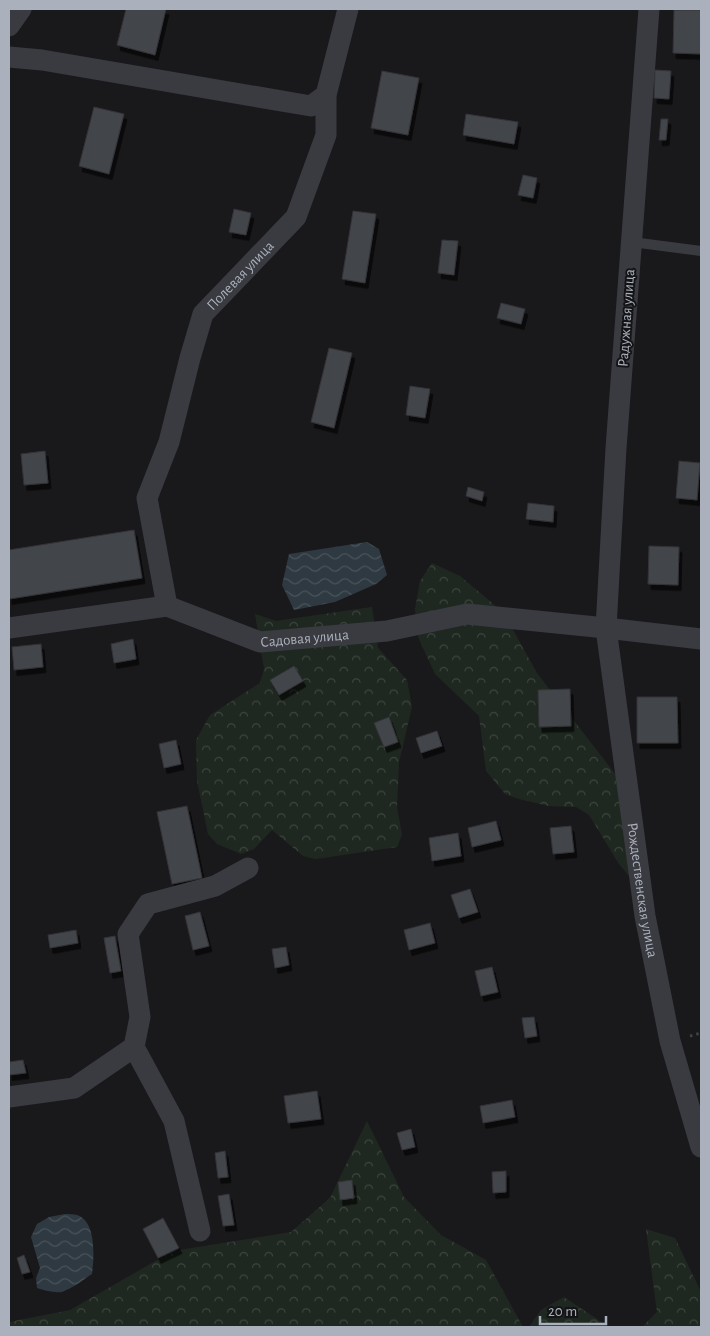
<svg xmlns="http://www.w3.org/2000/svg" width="710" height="1336" viewBox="0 0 710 1336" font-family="'Alegreya Sans',sans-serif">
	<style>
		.forest { fill: url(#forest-crowns) }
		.water { fill: url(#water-waves) }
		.building { fill: #434449; stroke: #333338; filter: url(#shadow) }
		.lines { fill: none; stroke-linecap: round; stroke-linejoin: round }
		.path { stroke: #404248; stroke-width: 3; stroke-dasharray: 2.5 4; stroke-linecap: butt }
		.lane { stroke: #3a3b41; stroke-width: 10 }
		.street { stroke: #3a3b41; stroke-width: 21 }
		.labels { text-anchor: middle; stroke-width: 4; stroke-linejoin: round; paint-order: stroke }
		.street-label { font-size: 15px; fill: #abb1bc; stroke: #141417 }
	</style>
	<defs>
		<pattern id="forest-crowns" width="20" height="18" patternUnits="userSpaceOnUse" patternTransform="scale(1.25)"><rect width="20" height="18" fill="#1f2820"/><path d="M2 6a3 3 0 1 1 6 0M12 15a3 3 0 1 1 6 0" fill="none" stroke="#3d453e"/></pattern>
		<pattern id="water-waves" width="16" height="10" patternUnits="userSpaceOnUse" patternTransform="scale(1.25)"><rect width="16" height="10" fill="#2e3941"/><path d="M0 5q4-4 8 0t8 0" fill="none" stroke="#4a535a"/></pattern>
		<filter id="shadow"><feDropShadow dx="3" dy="5.5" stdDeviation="0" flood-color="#0009"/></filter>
	</defs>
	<rect width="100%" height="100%" fill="#19191c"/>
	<!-- forest -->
	<path class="forest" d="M432,563l28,13 43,36 34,61 103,133 -2,81 -19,-23 -30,-49 -13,-8 -28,-1 -29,-7 -14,-5 -19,-23 -7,-55 -44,-42 -17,-37 -3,-28 5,-28z
		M372,607l6,41 29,32 5,27 -13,55 -2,45 5,28 -5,12 -81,12 -13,-3 -31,-26 -18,19 -13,5 -24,-10 -9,-10 -11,-53 -1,-41 14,-25 50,-32 4,-14 -9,-55 21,7z
		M367,1121l37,76 37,38 45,25 37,67h-514v-5l61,-12 103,-59 118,-19 39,-34z
		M646,1229l29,9 26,54v35h-59l15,-15z
		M564,1297l45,30h-80l12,-17z"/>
	<!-- water -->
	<path class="water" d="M367,542l12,7 8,26 -11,9 -41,18 -41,8 -12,-25 7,-31z
		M65,1214c4,0 9,0 12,1 20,6 17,44 15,59 -9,6 -20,15 -31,18 -8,1 -17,-2 -24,-4l-1,-10 4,-10 -9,-31 6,-13 12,-7z"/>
	<!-- building -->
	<path class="building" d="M126,9h40l-11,46 -38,-10z
		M674,10h27v44l-28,-1z
		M655,70l16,1 -2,28 -15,-1z
		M382,71l37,7 -11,57 -37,-7z
		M94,107l30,7 -15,60 -30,-8z
		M466,114l52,8 -4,22 -51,-9z
		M661,119h7l-2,21h-7z
		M523,175l14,3 -4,20 -15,-3z
		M234,209l17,4 -5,22 -17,-3z
		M353,211l23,3 -11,69 -23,-4z
		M442,240l16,1 -4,34 -16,-2z
		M501,303l24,6 -4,15 -24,-6z
		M329,348l23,5 -18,75 -23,-6z
		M410,386l20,3 -5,29 -19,-3z
		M45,451l3,32 -24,2 -3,-31z
		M679,461l21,2 -3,37 -21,-2z
		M468,487l16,5 -2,9 -16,-5z
		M528,503l26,3 -1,16 -27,-3z
		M134,530l8,48 -133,21v-49z
		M649,546l30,1 -1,38 -30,-1z
		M133,639l3,20 -22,4 -3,-19z
		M41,644l2,23 -29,3 -2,-23z
		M294,666l9,15 -24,14 -9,-15z
		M570,689l1,37 -32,1 -1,-37z
		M637,697h40l1,46h-41z
		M389,717l9,25 -14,5 -10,-24z
		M437,731l5,15 -21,7 -5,-15z
		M176,740l5,24 -17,4 -5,-24z
		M187,806l15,72 -30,6 -15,-72z
		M496,821l5,19 -29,7 -4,-19z
		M571,826l3,26 -21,2 -3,-26z
		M458,833l3,23 -29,5 -3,-23z
		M470,889l8,23 -19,6 -8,-23z
		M200,912l9,34 -16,4 -8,-34z
		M430,923l5,20 -26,7 -5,-20z
		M76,930l2,13 -28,5 -2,-13z
		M115,936l6,35 -11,2 -6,-35z
		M286,947l3,18 -14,3 -3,-19z
		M492,967l6,25 -17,4 -6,-25z
		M534,1017l3,19 -12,2 -3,-20z
		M23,1060l3,13 -17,2v-13z
		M317,1091l4,28 -33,4 -4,-27z
		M512,1100l3,17 -32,6 -3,-17z
		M411,1129l4,18 -13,3 -5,-17z
		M225,1151l3,26 -10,1 -3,-25z
		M506,1171v21l-13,1 -1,-21z
		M352,1180l2,18 -14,2 -2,-18z
		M229,1194l5,31 -11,1 -5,-30z
		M163,1218l16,30 -21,10 -15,-29z
		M24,1255l6,17 -8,2 -5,-16z"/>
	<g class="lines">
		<!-- path -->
		<path class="path" d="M690,1036l11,-3"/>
		<!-- lane -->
		<path class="lane" d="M632,242l69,9"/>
		<!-- street -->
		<g class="street">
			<path id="s1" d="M649,9l-33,439 -10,180 39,288 25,125 31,106"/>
			<path d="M9,26l12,-17"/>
			<path d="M9,57l33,3 269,46 15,-11"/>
			<path id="s2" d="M167,606l-20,-108 22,-56 21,-84 13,-44 93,-97 30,-82v-40l22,-86"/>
			<path id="s3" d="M9,628l158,-22 93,36 127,-11 80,-17 139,14 95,11"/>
			<path d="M134,1047l40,74 26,110"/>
			<path d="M9,1097l65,-9 60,-41 6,-30 -12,-83 20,-30 67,-18 33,-18"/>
		</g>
	</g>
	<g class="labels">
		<!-- street labels -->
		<g class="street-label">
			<text dy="5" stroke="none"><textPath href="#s2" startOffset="356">Полевая улица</textPath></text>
			<text transform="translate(626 318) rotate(-86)" y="5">Радужная улица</text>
			<text dy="5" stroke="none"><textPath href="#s3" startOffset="304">Садовая улица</textPath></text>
			<text dy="5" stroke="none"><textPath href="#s1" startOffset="885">Рождественская улица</textPath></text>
		</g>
	</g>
	<!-- border -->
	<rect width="710" height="1336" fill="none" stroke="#abb1bc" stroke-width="20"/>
	<!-- scale -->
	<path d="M540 1316v8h66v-8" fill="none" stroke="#abb1bc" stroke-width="2.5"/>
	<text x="548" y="1316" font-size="15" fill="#abb1bc" stroke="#141417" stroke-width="4" paint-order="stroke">20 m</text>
</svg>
